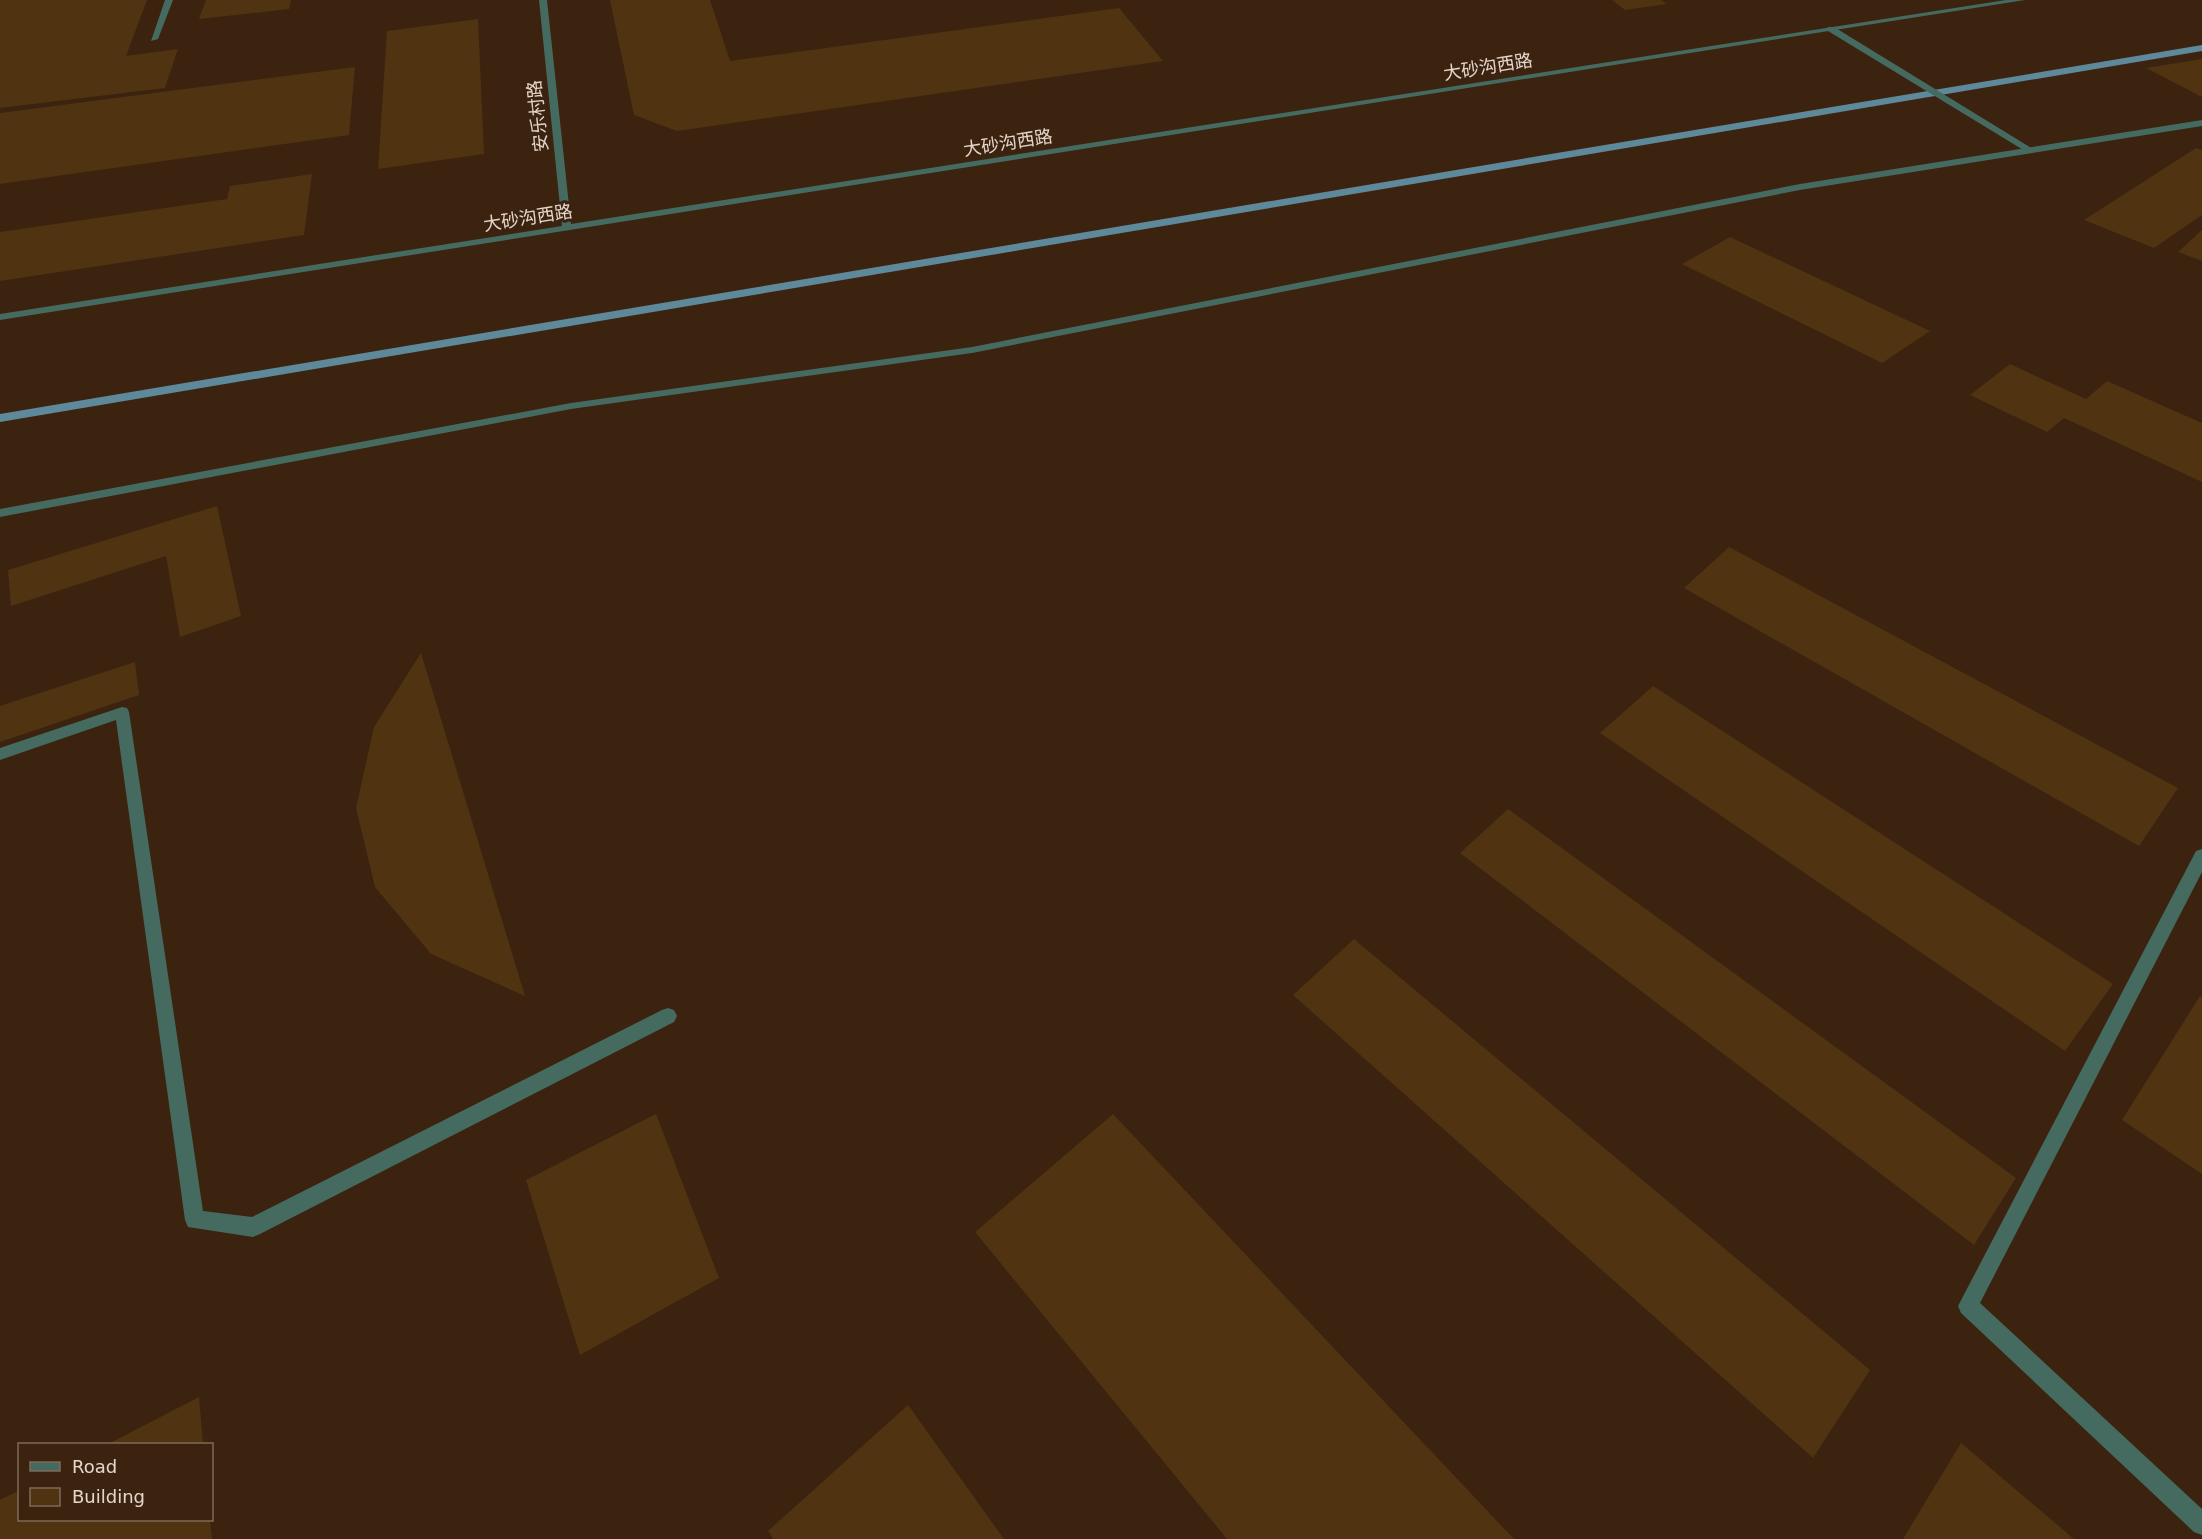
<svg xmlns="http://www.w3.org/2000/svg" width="2202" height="1539" viewBox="0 0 2202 1539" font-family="'DejaVu Sans','Noto Sans SC',sans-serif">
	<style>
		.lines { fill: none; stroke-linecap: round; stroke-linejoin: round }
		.stream { fill: #5e899b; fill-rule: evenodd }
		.building { fill: #503311 }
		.service { fill: #456b60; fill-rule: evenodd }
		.minor { fill: #456b60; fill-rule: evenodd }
		.tertiary { fill: #456b60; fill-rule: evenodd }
		.labels { text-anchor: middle; stroke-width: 6; stroke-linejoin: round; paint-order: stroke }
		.far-street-label { font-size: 18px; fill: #e6d6ca; stroke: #3b2310 }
	</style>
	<rect width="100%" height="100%" fill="#3b2310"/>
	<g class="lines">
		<!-- stream -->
		<path class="stream" d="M2202,45v6l-2202,371v-8z"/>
	</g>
	<!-- building -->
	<path class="building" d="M0,0h147l-21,56 52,-7 -13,39 -165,20z
		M206,0h85l-2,9 -90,10z
		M610,0h100l20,61 389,-53 44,53 -486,70 -43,-16z
		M1612,0h49l6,4 -42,6z
		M478,19l6,135 -106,15 9,-138z
		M2202,59v38l-56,-29z
		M355,67l-6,68 -349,49v-71z
		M2196,148l6,2v65l-48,33 -70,-28z
		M312,174l-8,61 -304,46v-49l227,-33 3,-13z
		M2202,230v31l-24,-9z
		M1730,237l200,94 -48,32 -200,-99z
		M2010,364l76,35 21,-18 95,42v59l-138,-64 -17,14 -77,-37z
		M217,506l24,110 -61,21 -14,-81 -155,50 -3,-36z
		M1729,547l449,241 -39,58 -455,-258z
		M421,653l104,343 -94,-42 -56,-67 -19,-79 18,-81z
		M135,662l4,33 -139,47v-36z
		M1653,686l460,298 -48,67 -465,-318z
		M1508,809l508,369 -42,67 -514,-392z
		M1354,939l516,431 -57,88 -520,-463z
		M2200,996l2,1v177l-80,-54z
		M656,1114l63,164 -139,77 -54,-175z
		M1113,1114l401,425h-287l-252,-307z
		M199,1397l4,47h-95z
		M908,1405l96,134h-231l-5,-8z
		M1961,1443l113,96h-171z
		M20,1490v30h190l2,19h-212v-39z"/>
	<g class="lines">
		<!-- service -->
		<path class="service" d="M165,0h8l-15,39 -7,2z
			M122,707l5,1 2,4 74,499 49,6 410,-207 6,-2 6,2 3,6 -3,6 -414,212 -7,3 -65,-10 -3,-7 -69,-500 -116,40v-12z"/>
		<!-- minor -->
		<path class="minor" d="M1828,27h6l199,122 -8,2 -197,-120z
			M2202,849v23l-222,431 222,206v26l-8,-3 -233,-219 -3,-7 238,-455z"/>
		<!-- tertiary -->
		<path class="tertiary" d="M539,0h8l24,224 1435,-224h19l-2025,320v-6l562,-88z
			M2202,120v6l-402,64 -828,163 -401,56 -571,108v-8l571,-106 401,-56 828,-163z"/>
	</g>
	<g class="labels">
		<!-- far-street labels -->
		<g class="far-street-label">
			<text transform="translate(1488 67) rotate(-9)" y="6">大砂沟西路</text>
			<text transform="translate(538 116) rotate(-96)" y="6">安乐村路</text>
			<text transform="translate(1008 143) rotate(-9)" y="6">大砂沟西路</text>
			<text transform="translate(528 218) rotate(-9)" y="6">大砂沟西路</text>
		</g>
	</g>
	<!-- legend -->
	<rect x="18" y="1443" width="195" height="78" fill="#3b2310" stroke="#7f6b5a" stroke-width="1.5"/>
	<rect x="30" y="1462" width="30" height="9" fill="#456b60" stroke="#7f6b5a" stroke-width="1.5"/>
	<text x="72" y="1473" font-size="18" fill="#e6d6ca">Road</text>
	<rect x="30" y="1488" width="30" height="18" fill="#503311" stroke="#7f6b5a" stroke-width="1.5"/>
	<text x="72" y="1503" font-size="18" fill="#e6d6ca">Building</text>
</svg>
